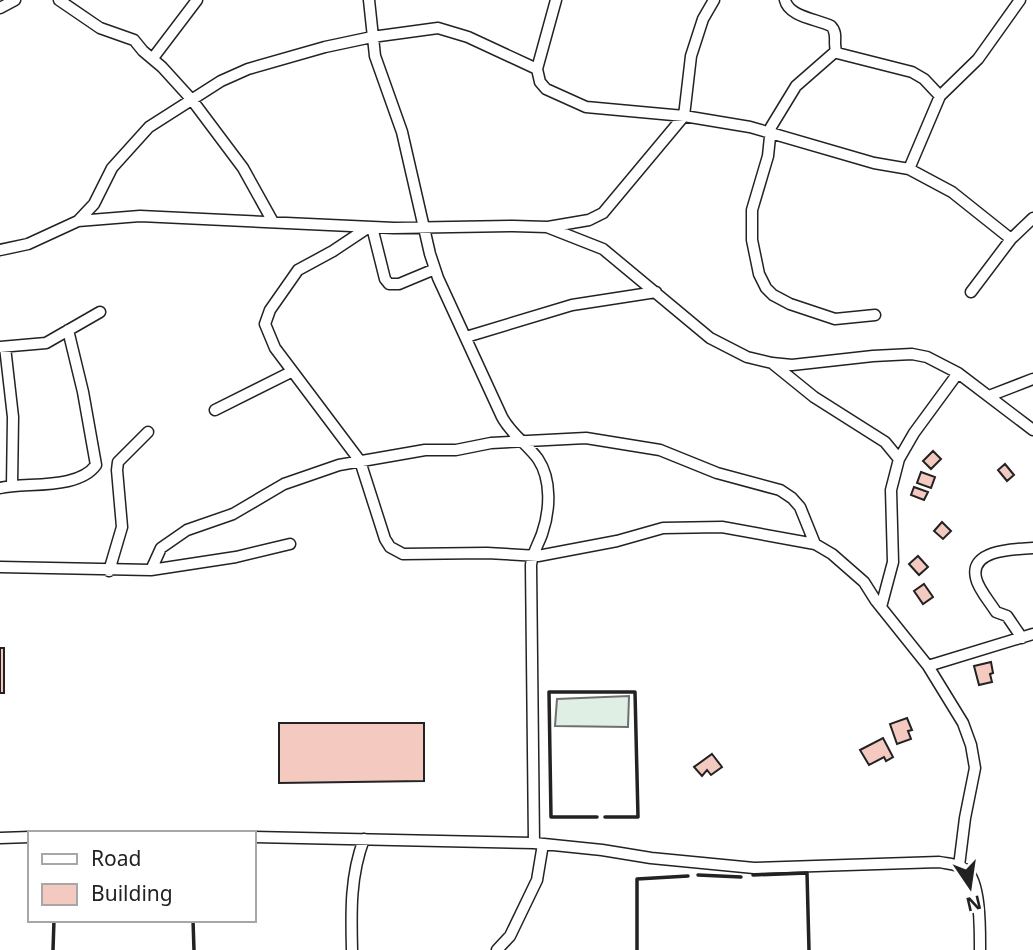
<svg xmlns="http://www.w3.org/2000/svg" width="1033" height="950" viewBox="0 0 1033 950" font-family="'Noto Sans',sans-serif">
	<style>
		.green { fill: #e0efe3; stroke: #6f6f6f; stroke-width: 2 }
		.building { fill: #f3c9c0; stroke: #222; stroke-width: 2 }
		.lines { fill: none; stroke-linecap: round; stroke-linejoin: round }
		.minor-casing { stroke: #222; stroke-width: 13 }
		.minor { stroke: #fff; stroke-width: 10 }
		.wall { stroke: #222; stroke-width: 3.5 }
	</style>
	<rect width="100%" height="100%" fill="#fff"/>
	<!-- green -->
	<path class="green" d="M629,696l-1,31 -73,-1 2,-27z"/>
	<!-- building -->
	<path class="building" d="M933,451l8,8 -10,10 -8,-8z
		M1005,464l9,11 -7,6 -9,-11z
		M921,472l14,5 -4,11 -14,-5z
		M914,487l14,5 -4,8 -13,-5z
		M942,522l9,9 -8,8 -9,-8z
		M918,556l10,11 -9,8 -10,-11z
		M924,584l9,13 -10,7 -9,-13z
		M0,648h4v45h-4z
		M991,662l2,11 -3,1 2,8 -13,3 -5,-19z
		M907,718l5,12 -4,1 3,8 -14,5 -7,-20z
		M279,723h145v58l-145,2z
		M883,738l10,19 -7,4 -2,-4 -15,8 -9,-15z
		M712,754l10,13 -11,8 -4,-5 -5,6 -8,-9z"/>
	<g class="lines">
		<defs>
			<path id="minor" d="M59,0l41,28 34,12 9,11 19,16 30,33 51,68 30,54
				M369,0l6,56 27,76 28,122 8,24 64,139c9,17 25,27 36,42 14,21 12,52 4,75 -4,11 -10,20 -11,31l3,278
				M556,0l-19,69 3,13 6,7 40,18 98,9 66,11 124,36 35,6 43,23 59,47
				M785,0c4,17 32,19 46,26 8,8 1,18 6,27l75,19 12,7 16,17
				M0,8l15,-8
				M836,51l-40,35 -25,41 -3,29 -16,54v30l7,34 7,14 7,7 17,9 45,15 40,-4
				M153,58l44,-58
				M909,169l31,-73 38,-37 42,-59
				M78,221l16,-17 18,-36 37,-41 72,-46 27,-12 77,-22 47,-10 66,-9 30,9 69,32
				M369,227l-36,24 -35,19 -28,40 -5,14 10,24 85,113 25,78 5,8 13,7 84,-1 51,3 79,-15 46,-13 59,-1 93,17 17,10 32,28 12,19 52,65 35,57 8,22 4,23 -10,50 -6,48
				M372,227l13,52 4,5h10l36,-15
				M548,227l41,-7 14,-7 81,-97 7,-60 12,-37 11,-19
				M0,250l28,-6 50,-23 62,-5 254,12 119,-2 34,1 56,22 107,89 37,19 25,6 20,2 81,-9 39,-2 15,3 31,16 75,57
				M971,292l40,-53 22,-21
				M466,337l106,-32 84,-13
				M0,347l46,-4 54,-31
				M5,347l8,70 -1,69
				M772,363l42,34 71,45 14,17
				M989,396l44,-17
				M215,410l76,-38
				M0,488c27,-6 78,2 96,-23l-13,-73 -15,-62
				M0,567l151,3 85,-13 54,-13
				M151,570l10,-22 26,-18 46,-16 51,-30 55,-19 86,-15h31l35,-7 95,-5 74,12 57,23 63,17 12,8 8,9 15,37
				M109,571l13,-44 -5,-57 1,-8 30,-30
				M881,607l12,-45 -2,-72 8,-31 15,-26 44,-60
				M1022,638l-15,-22 -11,-4c-6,-10 -18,-23 -20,-34 -7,-29 40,-29 57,-30
				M928,666l105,-32
				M254,837l280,6 68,7 49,8 103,10 185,-6c9,2 20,2 27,8 15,11 14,62 14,80
				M0,838l30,-1
				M352,950c-1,-38 -2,-74 12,-111
				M497,950l13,-14 27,-56 6,-36"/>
		</defs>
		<!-- minor casing -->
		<use href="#minor" class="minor-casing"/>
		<!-- minor -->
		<use href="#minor" class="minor"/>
		<!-- wall -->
		<path class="wall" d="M597,817h-46l-2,-125h86l3,125h-33
			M698,875l43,2
			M753,875l54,-2 2,77
			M193,920l1,30
			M53,950l1,-30
			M637,950v-71l51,-3"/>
	</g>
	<!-- legend -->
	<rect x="28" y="831" width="228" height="91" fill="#ffffff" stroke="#a7a7a7" stroke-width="2"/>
	<rect x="42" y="854" width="35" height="10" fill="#ffffff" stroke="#a7a7a7" stroke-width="2"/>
	<text x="91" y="866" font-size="21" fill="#222222">Road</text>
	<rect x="42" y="884" width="35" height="21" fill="#f3c9c0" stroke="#a7a7a7" stroke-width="2"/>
	<text x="91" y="901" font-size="21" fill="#222222">Building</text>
	<!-- north arrow -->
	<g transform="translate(970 887) rotate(167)" stroke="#ffffff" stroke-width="5" paint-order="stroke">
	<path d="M0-5L12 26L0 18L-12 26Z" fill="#222222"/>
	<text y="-10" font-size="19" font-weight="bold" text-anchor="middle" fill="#222222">N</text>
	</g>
</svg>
